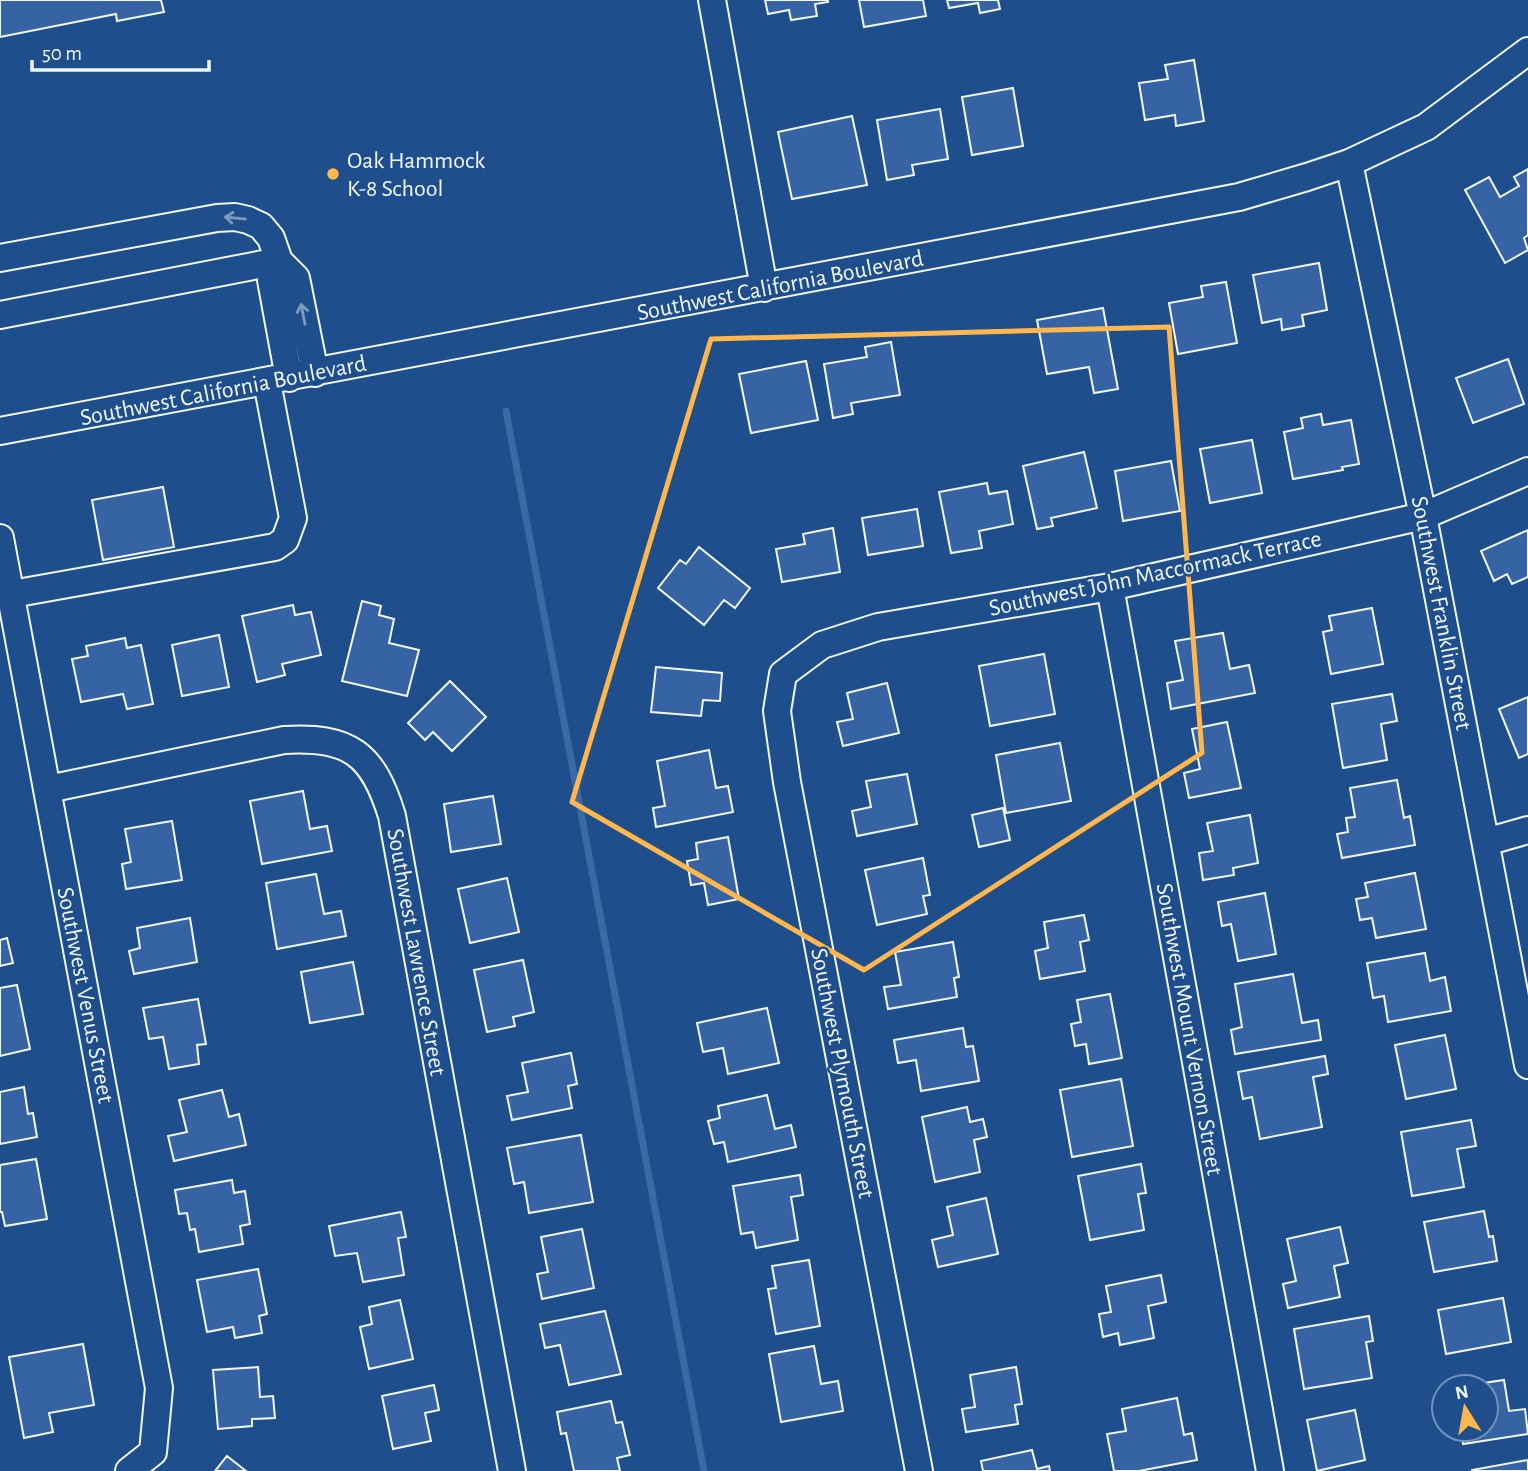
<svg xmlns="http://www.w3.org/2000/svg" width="1528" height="1471" viewBox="0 0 1528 1471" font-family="'Alegreya Sans',sans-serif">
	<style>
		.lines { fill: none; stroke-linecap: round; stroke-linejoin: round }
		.stream { stroke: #3b69a3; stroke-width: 7 }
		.building { fill: #3563a3; stroke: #f2f6ff; stroke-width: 2 }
		.minor-casing { stroke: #f2f6ff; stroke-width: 30 }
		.minor { stroke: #1f4e8c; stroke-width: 26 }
		.oneway { stroke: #7e9ac0 }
		.marked { fill: none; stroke: #ffb74d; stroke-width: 5; stroke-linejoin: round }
		.poi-dot { fill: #ffb74d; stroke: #1f4e8c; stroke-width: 2.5 }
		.labels { text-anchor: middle; stroke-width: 5; stroke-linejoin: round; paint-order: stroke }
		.poi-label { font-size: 24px; fill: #f2f6ff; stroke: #1f4e8c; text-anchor: start }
		.street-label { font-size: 24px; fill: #f2f6ff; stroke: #1f4e8c }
	</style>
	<rect width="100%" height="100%" fill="#1f4e8c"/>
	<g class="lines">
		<!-- stream -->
		<path class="stream" d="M506,411l198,1060"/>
	</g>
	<!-- building -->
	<path class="building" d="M0,0h161l3,12 -47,9 -1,-7 -116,23z
		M765,0h63v2l-13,2 2,12 -26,4 -2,-10 -21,4z
		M859,0h64l3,16 -62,11z
		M947,0h51l2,9 -20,4 -2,-10 -29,5z
		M1194,60l10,61 -28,5 -1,-11 -30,5 -6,-37 29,-4 -3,-14z
		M1013,88l10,58 -51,9 -10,-58z
		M940,109l8,50 -36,6 2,10 -27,5 -10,-60z
		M852,116l15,69 -75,14 -14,-67z
		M1528,169v66l-4,3 4,12 -23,13 -40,-73 24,-13 11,20 19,-11 -5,-9z
		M1319,263l8,47 -25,5 2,11 -22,4 -1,-11 -19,4 -9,-48z
		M1226,282l11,61 -59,11 -9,-51 34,-6 -2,-11z
		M1103,308l15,81 -24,4 -5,-26 -42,7 -10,-54z
		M891,342l9,53 -49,8 2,11 -20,4 -9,-54 43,-7 -2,-10z
		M1508,359l16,45 -51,19 -17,-45z
		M806,361l12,59 -67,13 -12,-59z
		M1321,414l2,11 28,-5 8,44 -17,3 1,3 -50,9 -9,-47 19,-4 -2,-10z
		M1252,440l10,53 -52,10 -10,-54z
		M1084,452l13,56 -46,10 2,8 -16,3 -14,-63z
		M1171,461l9,50 -57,10 -8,-50z
		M987,483l2,11 18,-3 6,33 -34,7 3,17 -31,5 -12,-61z
		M163,487l11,60 -71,13 -11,-60z
		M917,509l6,37 -55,9 -6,-37z
		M833,528l7,44 -58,10 -6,-33 29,-5 -2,-10z
		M1528,530v47l-16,7 -5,-10 -13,7 -13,-30z
		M699,547l51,41 -15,20 -11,-8 -20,25 -46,-37 22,-28 6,4z
		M362,601l19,5 -2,9 15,4 -5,24 30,7 -12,46 -65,-15z
		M293,605l2,10 16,-3 10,43 -39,9 3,11 -28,7 -15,-66z
		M1372,608l11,56 -52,10 -8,-42 9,-2 -3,-14z
		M1223,633l7,36 19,-4 6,28 -84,16 -4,-26 16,-3 -8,-39z
		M219,635l10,52 -47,9 -10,-51z
		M125,638l2,10 14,-3 12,59 -26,5 -4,-15 -42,8 -9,-43 16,-3 -2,-10z
		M1044,654l11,60 -65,12 -11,-60z
		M656,667l66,6 -2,28 -17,-1 -2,16 -50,-4z
		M450,681l36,36 -34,34 -19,-19 -8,8 -17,-17z
		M887,683l12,50 -56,13 -6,-24 16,-3 -6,-26z
		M1392,694l5,27 -16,3 6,36 -44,8 -11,-64z
		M1528,697v57l-9,4 -20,-49z
		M1227,722l14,66 -52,10 -5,-25 16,-4 -8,-40z
		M1060,743l11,58 -65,12 -10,-58z
		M709,750l7,38 12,-2 5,26 -77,15 -3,-19 12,-2 -8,-45z
		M907,774l10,50 -60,12 -5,-25 19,-4 -5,-26z
		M1397,780l7,38 6,-2 5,29 -73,13 -5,-24 11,-2 -2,-14 9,-1 -5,-29z
		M303,791l7,38 17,-3 5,25 -70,13 -12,-63z
		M493,796l8,48 -50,8 -7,-48z
		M1003,808l7,32 -31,7 -7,-32z
		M1250,815l8,48 -25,5 1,7 -31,5 -4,-27 14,-2 -6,-28z
		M172,821l10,59 -56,9 -4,-25 9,-2 -6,-33z
		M728,837l11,62 -31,6 -4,-22 -13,2 -4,-24 11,-2 -2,-16z
		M923,858l7,37 -7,1 4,18 -50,11 -12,-55z
		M1415,873l11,56 -50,9 -4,-20 -12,2 -4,-21 12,-2 -3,-14z
		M316,874l8,40 17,-3 5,25 -69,13 -11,-66z
		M507,878l12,54 -49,11 -12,-54z
		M1265,893l11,61 -38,7 -7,-37 -9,2 -4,-24z
		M1084,915l5,25 -9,2 5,29 -45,8 -5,-28 13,-3 -4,-26z
		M190,918l7,44 -63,12 -5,-23 11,-3 -3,-20z
		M7,938l6,25 -13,3v-26z
		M953,942l6,35 -5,1 3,19 -69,12 -4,-22 17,-2 -6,-33z
		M1425,953l5,28 15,-4 6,34 -63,11 -4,-26 -11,2 -6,-35z
		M523,960l11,52 -21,5 2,9 -28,6 -13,-62z
		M353,962l10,52 -53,9 -9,-51z
		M1293,974l9,49 16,-3 3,20 -86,14 -4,-24 11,-3 -7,-43z
		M17,985l13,64 -30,7v-68z
		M1110,994l12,64 -33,6 -3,-20 -11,2 -4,-22 10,-2 -4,-22z
		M198,999l8,45 -9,1 2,19 -30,5 -6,-32 -14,2 -6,-31z
		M767,1008l12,55 -51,11 -5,-26 -20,4 -6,-29z
		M963,1028l3,19 7,-1 6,35 -58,10 -5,-31 -18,3 -4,-23z
		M1445,1035l11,54 -50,10 -11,-54z
		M571,1053l6,31 -9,2 4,22 -60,12 -5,-24 21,-4 -6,-29z
		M1325,1056l3,18 -15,3 9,50 -62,12 -8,-42 -9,2 -5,-27z
		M1121,1079l12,67 -61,11 -12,-67z
		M24,1087l4,27 5,-1 4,24 -37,7v-52z
		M222,1090l7,27 10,-3 7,31 -72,16 -6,-25 19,-4 -8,-32z
		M767,1095l8,34 16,-4 5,22 -68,15 -4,-20 -10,2 -6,-23 12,-3 -2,-12z
		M967,1107l3,15 13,-3 4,18 -13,3 6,32 -45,10 -13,-65z
		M1471,1120l5,26 -19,3 7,38 -52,9 -11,-64z
		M581,1135l12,67 -64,11 -5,-31 -10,2 -7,-36z
		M36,1159l11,60 -42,7 -3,-14h-2v-47z
		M1141,1164l5,29 -8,1 6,36 -54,10 -12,-64z
		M800,1175l3,20 -12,2 7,43 -42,8 -3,-16 -12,2 -8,-48z
		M232,1180l2,13 11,-2 5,33 -10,2 3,18 -44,8 -4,-23 -5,1 -3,-17 -8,1 -4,-24z
		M986,1198l12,56 -60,13 -6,-27 21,-5 -6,-28z
		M1484,1211l5,26 4,-1 4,25 -63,11 -10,-50z
		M401,1212l5,25 -8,1 6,37 -41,7 -6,-29 -22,3 -6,-30z
		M1340,1227l8,36 -14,3 6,31 -52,11 -5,-24 13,-3 -9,-42z
		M582,1229l12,59 -52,11 -5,-25 11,-2 -7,-35z
		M809,1260l11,66 -44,8 -8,-45 8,-1 -4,-22z
		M258,1269l9,45 -8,2 3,17 -27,5 -2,-11 -26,5 -10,-52z
		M1161,1275l5,27 -18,4 6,32 -34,7 -2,-12 -15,4 -4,-23 12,-2 -5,-26z
		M1503,1298l8,44 -65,12 -8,-44z
		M400,1300l13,59 -44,10 -9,-42 12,-3 -3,-17z
		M605,1311l16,63 -52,11 -9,-40 -15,3 -5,-24z
		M1369,1316l4,25 -7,1 6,36 -68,11 -10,-60z
		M83,1344l11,61 -45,8 4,19 -29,6 -15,-81z
		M814,1346l7,38 17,-3 5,30 -62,11 -12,-68z
		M258,1367l2,30 13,-1 2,22 -23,1v7l-34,3 -5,-59z
		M1016,1367l6,37 -7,1 3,19 -52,8 -4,-23 13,-2 -5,-32z
		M1504,1380l5,31 16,-2 3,25 -65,10 -2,-15h25v-42h-29z
		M434,1385l5,25 -14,3 6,28 -38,8 -11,-53z
		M1177,1398l7,37 8,-2 5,27 -58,11h-25l-7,-37 19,-3 -4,-22z
		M611,1401l5,22 6,-1 8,33 -13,3 3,13h-46l-8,-38 -5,1 -4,-22z
		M1355,1410l10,50 -48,11 -10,-51z
		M1032,1450l5,19 12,-3 1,5h-67l-2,-10z
		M227,1456l19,15h-31z
		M1528,1460v11h-56v-1z"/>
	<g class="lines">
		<defs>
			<path id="minor" d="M712,0l52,288
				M1349,163l74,353 105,549
				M0,258l217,-40 18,-1 13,3 13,6 10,12 8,23 17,17 19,95
				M279,261l-8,19 18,98
				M0,315l279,-54
				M0,431l1239,-234 68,-20 42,-14 77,-36 102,-76
				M0,538l159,850 -6,64 -24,19
				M1110,587l160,884
				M12,594l263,-47 10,-7 8,-22 -26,-136
				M48,789l236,-49c66,-4 89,14 108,76l120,655
				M1486,842l42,-12
				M919,1471l-132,-689 -10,-71 6,-37 39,-29 56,-18 232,-40 313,-71 105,-45"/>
		</defs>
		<!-- minor casing -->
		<use href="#minor" class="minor-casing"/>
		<!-- minor -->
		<use href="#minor" class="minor"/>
	</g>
	<!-- one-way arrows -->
	<defs><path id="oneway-shaft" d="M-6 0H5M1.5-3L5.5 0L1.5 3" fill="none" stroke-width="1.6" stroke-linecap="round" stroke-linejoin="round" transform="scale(1.75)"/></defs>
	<g class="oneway">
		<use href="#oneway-shaft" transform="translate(235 218) rotate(-174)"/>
		<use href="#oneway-shaft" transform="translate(303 314) rotate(-101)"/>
	</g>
	<!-- marked area -->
	<path class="marked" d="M1169,327l33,426 -338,217 -292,-168 139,-463z"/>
	<!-- markers -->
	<circle class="poi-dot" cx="333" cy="174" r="7"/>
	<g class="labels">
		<!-- poi labels -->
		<g class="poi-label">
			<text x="347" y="168">Oak Hammock<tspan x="347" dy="28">K-8 School</tspan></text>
		</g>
		<!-- street labels -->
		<g class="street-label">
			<text transform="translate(780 285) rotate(-11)" y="8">Southwest California Boulevard</text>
			<text transform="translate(223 390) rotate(-11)" y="8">Southwest California Boulevard</text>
			<text transform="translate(1155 573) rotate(-12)" y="8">Southwest John Maccormack Terrace</text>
			<text transform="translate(1442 613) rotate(79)" y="8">Southwest Franklin Street</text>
			<text transform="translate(417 952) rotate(80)" y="8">Southwest Lawrence Street</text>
			<text transform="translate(86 995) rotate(79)" y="8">Southwest Venus Street</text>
			<text transform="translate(1190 1029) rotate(80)" y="8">Southwest Mount Vernon Street</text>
			<text transform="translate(843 1073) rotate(79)" y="8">Southwest Plymouth Street</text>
		</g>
	</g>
	<!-- north arrow -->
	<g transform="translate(1465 1408) rotate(349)"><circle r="33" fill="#1f4e8c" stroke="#7391ba" stroke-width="2"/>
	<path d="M0-5L12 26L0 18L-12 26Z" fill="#ffb74d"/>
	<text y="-10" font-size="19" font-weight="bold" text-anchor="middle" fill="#f2f6ff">N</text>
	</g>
	<!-- scale -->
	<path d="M32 60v10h177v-10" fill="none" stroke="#f2f6ff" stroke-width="3.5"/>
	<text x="42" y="60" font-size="21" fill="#f2f6ff" stroke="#1f4e8c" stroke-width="5" paint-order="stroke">50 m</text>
</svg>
